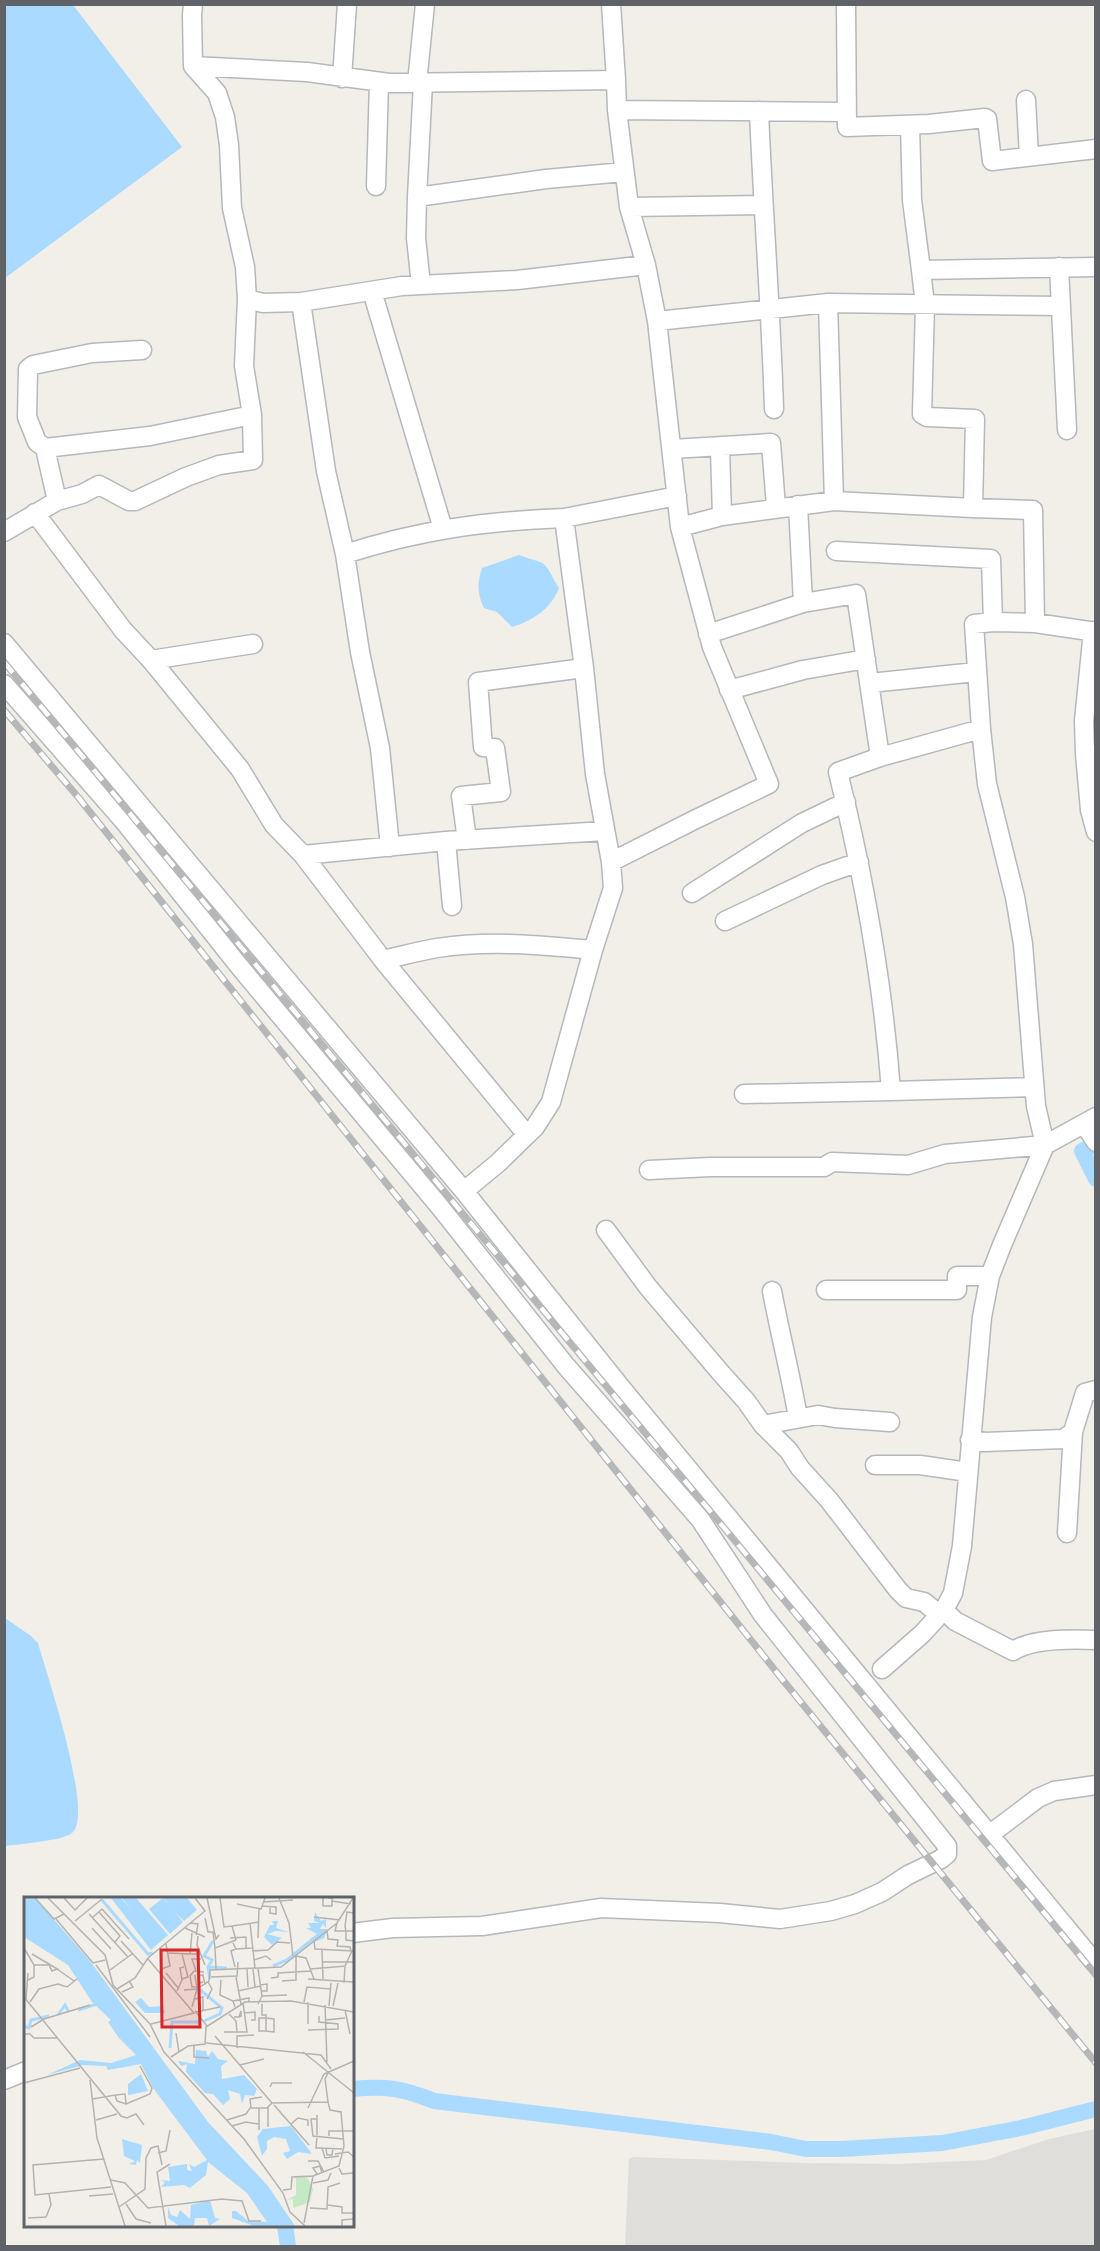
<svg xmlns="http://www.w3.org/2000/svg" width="1100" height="2251" viewBox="0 0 1100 2251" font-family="'Fira Sans Condensed',sans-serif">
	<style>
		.industrial { fill: #e0deda }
		.water { fill: #aadaff }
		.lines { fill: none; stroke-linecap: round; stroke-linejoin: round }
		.canal { stroke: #aadaff; stroke-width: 16 }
		.minor-casing { stroke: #b5b8bc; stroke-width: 21 }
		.minor { stroke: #fff; stroke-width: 18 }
		.rail-casing { stroke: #b6b7b8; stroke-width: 7 }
		.rail { stroke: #fff; stroke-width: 4.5; stroke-dasharray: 14; stroke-linecap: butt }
		.inset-river { fill: none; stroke: #aadaff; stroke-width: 3 }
		.inset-road { fill: none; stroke: #b3b3b1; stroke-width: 1.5 }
		.view { fill: #d62828; fill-opacity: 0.15; stroke: #d62828; stroke-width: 3 }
		.inset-edge { fill: none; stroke: #5f6368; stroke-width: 3 }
	</style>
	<rect width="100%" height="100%" fill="#f1efe8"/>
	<!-- industrial -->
	<path class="industrial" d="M1095,2129v117h-470l4,-87 4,-2 173,6 92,1 88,-4 63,-21z"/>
	<!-- water -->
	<path class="water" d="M5,4l68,1 109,142 -177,131z
		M519,555c31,11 23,3 40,33 -8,21 -27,33 -47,39l-15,-15 -13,-4c-7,-15 -7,-25 -2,-40z
		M5,1618l26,18 7,7c8,29 57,172 34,190 -10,8 -53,11 -67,13z"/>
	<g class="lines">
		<!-- canal -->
		<path class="canal" d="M1096,1144l-14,7 14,28
			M352,2089c35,-3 50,-1 82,12l337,41 35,7h35l101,-6 79,-15 75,-19
			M285,2226l3,20"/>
		<defs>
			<path id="minor" d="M611,4l5,76
				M846,4l1,123 82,-3 56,-6 2,1 5,42 104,-12
				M193,66l114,6 82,11 227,-3 1,30 12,97 17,58 11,56 23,206 32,120 57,137 -73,35 -85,43
				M342,78l5,-74
				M417,83l8,-79
				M423,83l-6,114 129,-18 78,-7
				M1026,100l3,57
				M617,110l230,2
				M759,111c4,100 12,199 15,298
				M910,125l2,75 9,70
				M376,186l3,-104
				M417,197l-1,41 5,47
				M629,207l134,-2
				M1059,267l8,163
				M372,291l71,238
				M247,299l16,4 38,-1 101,-16 115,-6 129,-15
				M301,302l25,169 19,83c75,-24 140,-33 219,-36
				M828,303l6,198
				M657,321l171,-18 233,3
				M45,448l105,-12 102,-21
				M720,448l2,68
				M672,449l99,-6 5,64
				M57,501l-12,-53 -8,-6 -10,-25 1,-48 5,-4 59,-12 50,-3
				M798,505l5,98
				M35,513l88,117 28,30 102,-16
				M680,527l42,-11 112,-15 139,7
				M4,532l53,-31 25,-7 17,-9 30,16h6l51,-24 33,-12 34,-5 -1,-45 -8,-49 3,-67 -2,-32 -13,-59 -3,-63 -4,-28 -8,-24 -24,-27 -1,-51 1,-11
				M836,551l155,8 2,63
				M345,554l15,98 20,96 10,99
				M1035,623l-2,-113 -60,-2 2,-89 -48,-2 -5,-3 3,-109 -4,-35 175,-3
				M708,634l95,-31 53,-9 24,163
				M4,643l460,548 155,194 477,579
				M151,660l89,109 34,56 29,30 80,105 144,175
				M870,683l106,-11
				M4,684l119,136 116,146 201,241 126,159 134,153 63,96 184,231v8l-6,5 -33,16 -26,17 -27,12 -24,7 -51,8 -60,-6 -119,-5 -119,18 -89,2 -41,5
				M729,690l74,-20 63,-11
				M981,729l-101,28 -42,15c26,105 45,210 53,319l143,-4
				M1085,754l-1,-33 9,-90
				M1096,754h-11l5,56 6,22
				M467,840l-6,-44 40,-4 -6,-44 -12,-1 -5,-65 106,-14
				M446,841l6,65
				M303,855l143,-14 159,-10
				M692,893l110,-70 44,-21
				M725,921l97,-46 37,-13
				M383,960c18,-4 36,-9 54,-12 52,-8 105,-3 156,2
				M744,1094l147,-3
				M1084,1124l12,18
				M649,1170l61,-3h114l8,-5 76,3 37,-11 100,-9 -9,-39 -13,-162 -8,-47 -28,-113 -6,-55 -7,-105 19,-2 42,1 61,9
				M464,1191l34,-28 37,-36 16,-25 42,-152 20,-62 -2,-26 -16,-88 -11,-106 -20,-150 113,-22
				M606,1230l42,57 72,85 26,29 17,24 26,26 11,17 29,32 69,90 8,8 18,4 16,13
				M826,1290h131v-14h33
				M772,1291c8,43 19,85 26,127
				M763,1425l55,-10 17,3 55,4
				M970,1440l15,2 78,-3 10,-7 12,-39 11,-3
				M875,1465h45l48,7
				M1067,1533l6,-101
				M944,1610l11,11 58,30c20,-13 60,-12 83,-11
				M882,1669l40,-35 22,-24 9,-17 9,-47 20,-229 8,-41 12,-31 43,-100 51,-28
				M989,1835l49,-37 16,-7 42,-6
				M4,2080l22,-9"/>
		</defs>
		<!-- minor casing -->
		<use href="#minor" class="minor-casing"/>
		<!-- minor -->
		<use href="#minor" class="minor"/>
		<defs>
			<path id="rail" d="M4,662l1092,1313
				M4,710l74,87 704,882 314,384"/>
		</defs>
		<!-- rail casing -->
		<use href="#rail" class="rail-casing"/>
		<!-- rail -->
		<use href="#rail" class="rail"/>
	</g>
	<!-- overview -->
	<g transform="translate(24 1897)">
		<rect width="330" height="330" fill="#f1efe8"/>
		<path d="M272,280h11l6,12 -3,13 -17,6v-9l-6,1 9,-5z" fill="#c5e8c5"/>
		<path d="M0,1h10l10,10 46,53 118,161 60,64 27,40h-41l-22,-8v-7h4l12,10 19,1 -20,-29 -39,-31 -2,13 -16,13 -6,-3 -23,2 4,-5 -5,-2 10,1 -2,-14 19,-3v6l5,1 -3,-7 5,3 13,-7 -54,-72 -12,-24 -33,6 -2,-4 -23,-1 -36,10 33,-15 31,3 25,-8 -17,-17 -11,-16 3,-2 -19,-18 -24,-37 -44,-28zM87,1h10l11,12 -10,-12h14l32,37 -17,15zM139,1l7,8 -6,-8h23l10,12 -13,11 -10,-10 9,11 -13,12 -21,-25zM291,15l6,9 5,-2v9l-3,-4 -3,5h7l-3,9 -9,4 -3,-4 5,-4 -11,-6h5l-3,-5h12l-6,-2zM248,24h6l-2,7 13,4 -13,-1 -9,3 15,4 -10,7 -8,-8 6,-12h4zM117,101l8,9 14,-1 2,7h-20l-10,-11zM172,153l10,1 2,6 4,-6 6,8 10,2 -7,5 1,13 22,-4 13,14 -3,7 -9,-1 -3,9 -2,-10 -12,-4 2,9 -7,6 -10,-11 -8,-1 -19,-21 1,-8 -6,2 -3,-5 17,3zM117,177l7,17 -20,4v-11zM267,229l21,28 -14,-2 -11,7 -4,-6 7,-2 -4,-12 -12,-2 -7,4v8l-5,7 -5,-19 6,-8zM98,242l20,6 -2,18 -3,-3 -1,5 -7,-1 6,-3 -11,-5zM186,303l5,18 5,1 -11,7 -2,-8h-12l-1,8h-15l-11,-8v-11l3,8 6,2 3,-7 10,9 1,-14z" fill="#aadaff"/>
		<path class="inset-river" d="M78,3l46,54 5,-1M0,19l66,60 78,113 113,137M249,69l14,-6 27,-22M184,70l19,1M186,82l-2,-12 4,-7 -8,-4 9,-15M175,92l23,19 -2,6 -16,7M54,113l19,-6M34,118l7,-10 4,7M0,129l5,2 2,-8 18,-4M146,151l2,-26h28"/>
		<path class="inset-road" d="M11,1l19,21 10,-5M24,1l57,57 8,30 37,39 14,28 80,87 39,54 7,19 15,14M40,1l11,12 12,-12M183,1l9,41 3,-4M196,1l4,29 8,-1 4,14M255,1l10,25 4,33M299,1v8h9v-8h-4M308,4l19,3M239,5l30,-2M213,7l24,5 4,-11M238,9l14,1v7l-6,-1v-6M75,15l21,24 -5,6M330,16l-7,-1 -2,14 1,5h8M65,17l39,43M290,20l26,3M68,21l10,-9 27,30M181,21l3,14h5l2,16M32,22l37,44 12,-3M51,24l27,-22M166,26l8,1 -2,11M226,26l5,45M313,26l-2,8h11v9l8,1M208,29l27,-4M68,31l19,21M161,31l20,9M303,33l1,9 10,1 -1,6 13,1 1,4M168,36l-2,21h10M174,39l-1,9 8,20M206,41l16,-1v12M234,41l1,-29M290,43l1,9 39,2M97,44l22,24M209,46l3,6 16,-1M0,51l10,17v12l-6,3M298,53l1,29M228,54l16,-1 9,-8 13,1M143,56l23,1M8,57l27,16M158,57l6,23 -6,2M272,59l10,2 8,21M124,62l46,54 -43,11M230,63l12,-4 5,4M298,65h32M10,68h15l3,6 5,-2 17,12M72,68l54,72M211,70l-4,-16 5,-2M137,72l9,-3 -4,-22M192,72l-1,-21 21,-8M223,72l1,18M229,72l2,18M286,72l36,-3M86,73l22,-16M172,74l-4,-12h9M142,76l13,16M187,80l26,-1 1,-14M212,80l5,27M247,81l7,-1v-4l33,-2M284,82l46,3M197,83l-1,15 13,6 2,6M258,84l14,-1v-24M179,85l-3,1 -2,-7 5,-1 2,10M320,86l1,-17 7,-15M236,88l7,-1v7h-6M173,90h-5l-2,-11 4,-5 10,1M93,92l18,-11 13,-20 57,-47 -10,-13M160,93l13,-1 -2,-14M153,94l5,-11 -2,-12 4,-1M214,94l23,-5M98,95l11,-5 -4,-6M238,99l25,-1M0,100l97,119 6,2 9,-4 8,11M2,102l2,-26M171,102l8,-2v13M183,102l5,-10 -4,-7M209,104l16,-3v4M6,105l9,-13 19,-5 9,3 10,-8M280,105l3,-15 24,2M284,105v22M234,107l4,-8 -4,-27M238,107v11h4v16l8,1v-13l-8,-1h-7v13h7M301,108l2,57M305,109l2,-23M309,109l5,-23M168,110l5,-18 12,-8 1,-11 71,-3 56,-44 16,-25M321,113l5,24M171,114l12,15M172,115l24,-5M220,116l11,-1v8h-4M205,117l7,7 1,11M210,120h5l2,-6v5l-2,1M302,123l19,-2M7,130l13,-8 46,-14M284,133l30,-1v-5l-19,-2v-6M200,135h23l-4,-29M152,136l3,19M0,137h6l4,4h24M191,139l57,67M182,146l115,12 10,14M170,148v12l15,1M213,151v-12l17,-1M279,155l51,41M147,160l17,-11 17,-2 1,-17 39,-25 46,-1 63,11M216,168l24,-6M66,183l7,58 28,88M0,186l56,-15M246,190l2,-4h20M92,198l9,-1 1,10M69,202l22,-4 2,6 9,3 24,-10 2,-6 -12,-22M250,208l35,40M244,210v20M227,211l-1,-9 12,-2M284,211l16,-34 30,-13M293,218v20M293,222h-6l2,17 30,3M72,223l21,-6M203,223l19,-6 4,-6h17l5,-5 56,-1 -3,-23 3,-6M267,227l7,-6 10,2v6M208,229l14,-4 12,2M235,233v-22M293,239l-1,12h6M305,239v-5h25M302,252l1,6h5l1,-7M134,256l8,-2 4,-21M311,257l13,-2 6,5M315,259l-14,2 -3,-10 20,1M80,262l-71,6 2,30 76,-8M284,264h10l6,11M315,271l3,6 12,-1M293,277l-4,-6 7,-2 2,7M87,283l14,3 23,25 74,-9 20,2 7,20h12M289,286l15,-3 3,-7M259,293l8,-1 1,-12 21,-1 26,-10 5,-20 -3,-34 -11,-2 -2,-8M65,299l24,-2M102,307l10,15 15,4M304,308l14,2v6h12M95,310l26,-18 1,-31 5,-10 7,-2 4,19M286,311l17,1 1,-22 12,-4M4,321l18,-1 5,-12 -2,-11M280,326l9,-47M142,329l-9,-54 13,-8M318,329v-6l12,-1"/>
		<path class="view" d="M137,53h37l2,77h-38z"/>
		<rect width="330" height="330" class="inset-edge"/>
	</g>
	<!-- border -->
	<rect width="1100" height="2251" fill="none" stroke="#5f6368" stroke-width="12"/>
</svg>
